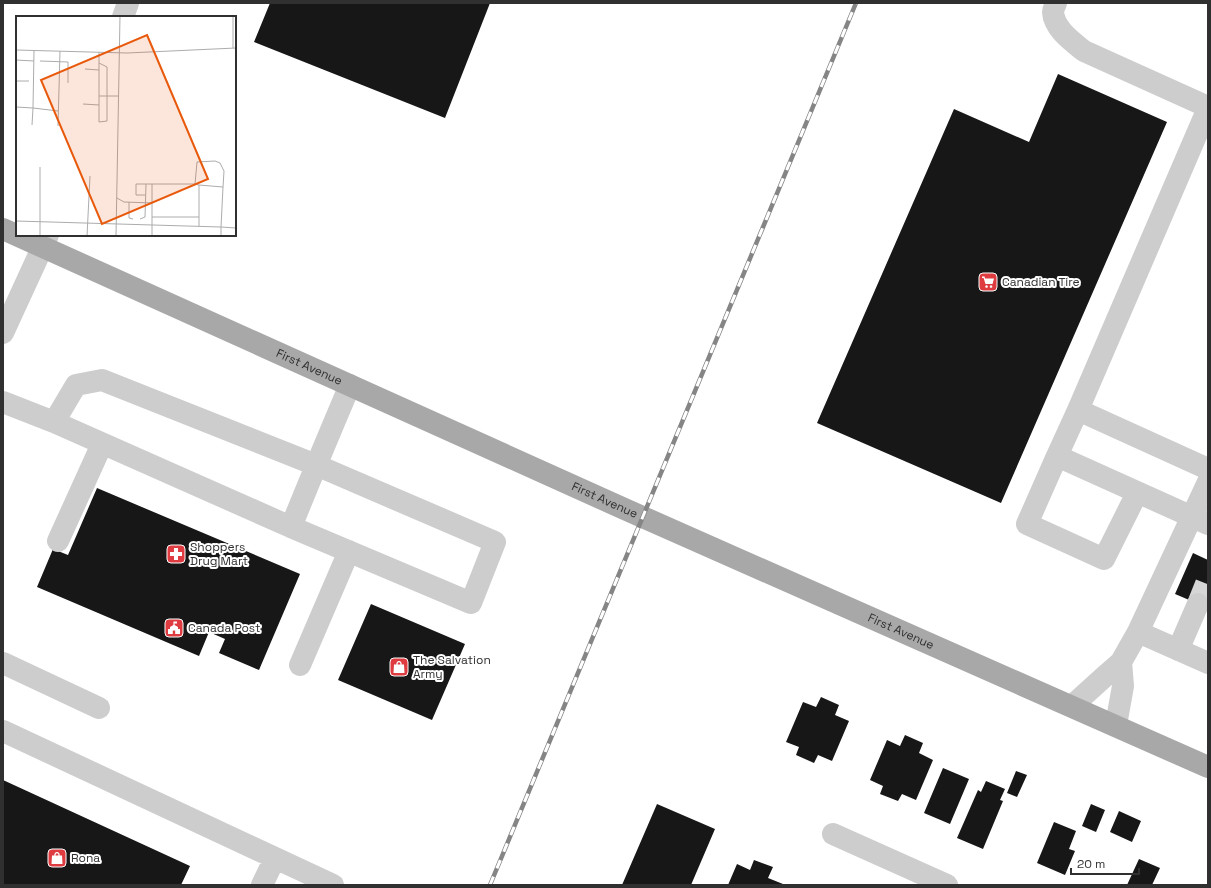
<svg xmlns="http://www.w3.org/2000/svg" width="1211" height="888" viewBox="0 0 1211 888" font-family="'Space Grotesk',sans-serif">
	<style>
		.building { fill: #171717 }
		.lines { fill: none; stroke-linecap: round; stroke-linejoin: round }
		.minor-tunnel { stroke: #d6d6d6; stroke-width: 22; stroke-dasharray: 22 11; stroke-linecap: butt }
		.minor { stroke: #cdcdcd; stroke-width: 22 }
		.major { stroke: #a8a8a8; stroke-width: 22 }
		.rail-casing { stroke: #858585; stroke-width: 4.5 }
		.rail { stroke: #fff; stroke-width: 3; stroke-dasharray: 9; stroke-linecap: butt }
		.labels { text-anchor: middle; stroke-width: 4; stroke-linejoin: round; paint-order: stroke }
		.poi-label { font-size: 12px; fill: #303030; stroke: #fff; text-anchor: start }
		.street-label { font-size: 12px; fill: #303030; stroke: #fff }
		.inset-road { fill: none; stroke: #acacac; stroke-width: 1 }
		.view { fill: #e8590c; fill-opacity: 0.15; stroke: #e8590c; stroke-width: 2 }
		.inset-edge { fill: none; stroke: #303030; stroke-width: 2 }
	</style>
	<rect width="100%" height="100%" fill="#fff"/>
	<!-- building -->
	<path class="building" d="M270,3h220l-45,115 -191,-76z
		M1058,74l109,48 -166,381 -184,-80 137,-314 75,33z
		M97,488l203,86 -41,96 -40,-17 6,-14 -16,-7 -10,24 -162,-69 16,-38 15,6z
		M1193,553l15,7v48l-33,-14z
		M371,604l94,40 -33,76 -94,-40z
		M821,697l18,8 -4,10 14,6 -17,40 -14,-6 -4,8 -18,-8 3,-8 -13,-5 17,-40 13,5z
		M905,735l18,8 -4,10 14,7 -17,40 -14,-6 -4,7 -18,-7 3,-8 -13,-6 17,-40 13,6z
		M943,768l26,11 -19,45 -26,-11z
		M1016,771l11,4 -10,22 -10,-4z
		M3,780l187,86 -9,19h-178z
		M986,781l19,8 -5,11 3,1 -20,48 -26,-11 21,-48 3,2z
		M657,804l58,25 -24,56h-69z
		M1091,804l14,6 -9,22 -14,-6z
		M1119,811l22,10 -9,21 -22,-10z
		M1054,822l22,9 -7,18 6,2 -10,24 -28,-12z
		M1139,859l21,9 -8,17h-25z
		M754,860l19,7 -5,11 15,6v1h-55l9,-21 13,6z"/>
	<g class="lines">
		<!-- minor-tunnel -->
		<path class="minor-tunnel" d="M1198,604l10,-25"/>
		<!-- minor -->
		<path class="minor" d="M1056,3c-1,3 -3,6 -3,9 1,17 20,30 31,39l124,56
			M123,17l5,-14
			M1208,108l-130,302 130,59
			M3,333l45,-98
			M3,402l51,20 22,-37 26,-5 214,85 179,77 -24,61 -180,-76c19,-47 39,-95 59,-142
			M1078,410l-21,46 151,68
			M54,422l237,105
			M1057,456l-30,68 77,35 33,-66
			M58,541l44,-97
			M1138,632l70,31
			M1178,650l20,-46
			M3,663l96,45
			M300,665l49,-114
			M1072,706l32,-29 17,-15 17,-30 70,-150
			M1116,725l7,-39 -2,-24
			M3,731l330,154
			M833,834l114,51
			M262,885l13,-27"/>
		<!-- major -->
		<path class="major" id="s1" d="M3,229l626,282 579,256"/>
		<defs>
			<path id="rail" d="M490,885l366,-882"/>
		</defs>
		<!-- rail casing -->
		<use href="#rail" class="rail-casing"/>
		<!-- rail -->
		<use href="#rail" class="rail"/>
	</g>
	<!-- icons -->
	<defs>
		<symbol id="supermarket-square" viewBox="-11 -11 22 22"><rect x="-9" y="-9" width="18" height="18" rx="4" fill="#de3c40" stroke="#fff"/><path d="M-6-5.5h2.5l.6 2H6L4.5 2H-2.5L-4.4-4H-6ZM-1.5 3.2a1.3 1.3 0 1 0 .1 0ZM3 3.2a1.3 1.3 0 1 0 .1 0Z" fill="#fff"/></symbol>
		<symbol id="pharmacy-square" viewBox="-11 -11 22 22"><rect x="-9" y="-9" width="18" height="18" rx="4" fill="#de3c40" stroke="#fff"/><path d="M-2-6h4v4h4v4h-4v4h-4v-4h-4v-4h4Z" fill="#fff"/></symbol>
		<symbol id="civic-square" viewBox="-11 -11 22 22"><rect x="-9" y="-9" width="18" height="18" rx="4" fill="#de3c40" stroke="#fff"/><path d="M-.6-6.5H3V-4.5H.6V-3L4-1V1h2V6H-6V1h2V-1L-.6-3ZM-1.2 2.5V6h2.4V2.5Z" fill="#fff"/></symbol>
		<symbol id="shop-square" viewBox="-11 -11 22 22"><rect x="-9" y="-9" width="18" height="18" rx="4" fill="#de3c40" stroke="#fff"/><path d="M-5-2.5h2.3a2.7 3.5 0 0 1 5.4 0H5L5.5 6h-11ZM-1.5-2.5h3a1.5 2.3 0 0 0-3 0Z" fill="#fff"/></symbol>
	</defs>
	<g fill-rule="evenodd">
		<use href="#supermarket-square" x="977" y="271" width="22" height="22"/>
		<use href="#pharmacy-square" x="165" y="543" width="22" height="22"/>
		<use href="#civic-square" x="163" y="617" width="22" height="22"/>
		<use href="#shop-square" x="388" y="656" width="22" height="22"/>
		<use href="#shop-square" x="46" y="847" width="22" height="22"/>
	</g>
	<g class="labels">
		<!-- poi labels -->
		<g class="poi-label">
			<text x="1002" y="286">Canadian Tire</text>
			<text x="190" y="551">Shoppers<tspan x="190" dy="14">Drug Mart</tspan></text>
			<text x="188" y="632">Canada Post</text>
			<text x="413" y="664">The Salvation<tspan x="413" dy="14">Army</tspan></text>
			<text x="71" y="862">Rona</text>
		</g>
		<!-- street labels -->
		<g class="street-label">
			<text dy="4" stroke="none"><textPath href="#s1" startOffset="336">First Avenue</textPath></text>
			<text dy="4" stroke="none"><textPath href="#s1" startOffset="660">First Avenue</textPath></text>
			<text dy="4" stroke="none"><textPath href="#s1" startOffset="984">First Avenue</textPath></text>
		</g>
	</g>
	<!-- overview -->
	<g transform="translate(16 16)">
		<rect width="220" height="220" fill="#fff"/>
		<path class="inset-road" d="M217,32v-32M0,34l111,3 109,-5M18,35l-1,57 25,3M83,36v11l8,4v54l-8,1v-26h19M0,44l18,1M24,45l28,1v21M69,53l14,1M0,65h13M83,80v-33M67,88l16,1M0,91l17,1 -1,17M42,110l2,-75M183,169l-4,-1 2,-22 18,-1 5,2 4,8 -1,16M129,179h-9v-11h10M101,182l7,4 28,1v33M113,186v16l4,1M136,187v-19h43M136,201h47M124,203l5,-2 1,-33h6M0,205l205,6v9M183,210v-41l24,2 -2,40 15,1M24,220v-69M71,220l3,-60M100,220l4,-220M144,220h24"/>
		<path class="view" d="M131,19l61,144 -106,45 -61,-144z"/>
		<rect width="220" height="220" class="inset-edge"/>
	</g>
	<!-- border -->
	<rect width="1211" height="888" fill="none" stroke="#303030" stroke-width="8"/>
	<!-- scale -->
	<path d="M1071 868v6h68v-6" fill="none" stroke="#303030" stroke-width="2"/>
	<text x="1077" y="868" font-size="12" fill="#303030" stroke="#ffffff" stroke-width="3" paint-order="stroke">20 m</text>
</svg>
